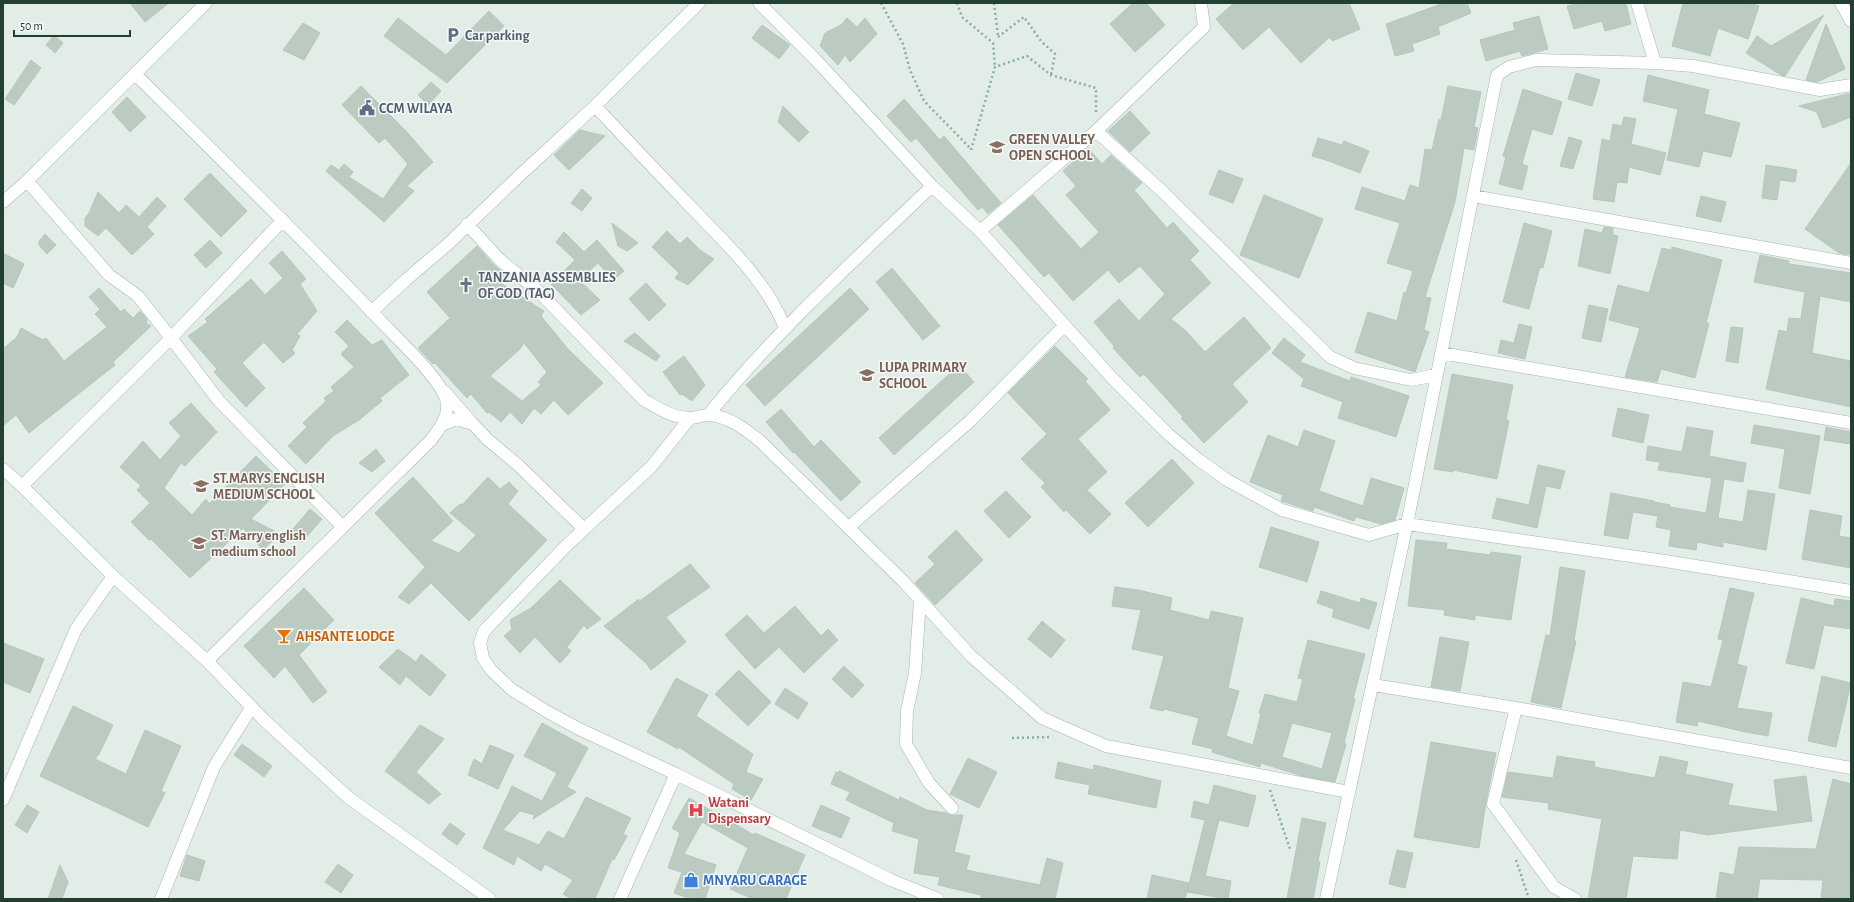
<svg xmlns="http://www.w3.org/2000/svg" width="1854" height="902" viewBox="0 0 1854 902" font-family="'Alegreya Sans',sans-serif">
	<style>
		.building { fill: #bbcbc2; stroke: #b5c7bd; fill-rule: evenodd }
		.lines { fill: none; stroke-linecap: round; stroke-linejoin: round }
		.minor-casing { stroke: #a6b5ad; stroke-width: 13 }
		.secondary-casing { stroke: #a1b9ad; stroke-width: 13 }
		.path { stroke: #83b19b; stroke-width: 2.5; stroke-dasharray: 2 3; stroke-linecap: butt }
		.minor { stroke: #fff; stroke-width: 12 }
		.secondary { stroke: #fff; stroke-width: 12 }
		.labels { text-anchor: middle; stroke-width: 3; stroke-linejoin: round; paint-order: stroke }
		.service-label { font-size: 14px; font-weight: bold; fill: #4e5e75; stroke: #f4f9f6; text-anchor: start }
		.education-label { font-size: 14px; font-weight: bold; fill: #785e54; stroke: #f4f9f6; text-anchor: start }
		.worship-label { font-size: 14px; font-weight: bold; fill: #5b616d; stroke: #f4f9f6; text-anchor: start }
		.food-label { font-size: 14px; font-weight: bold; fill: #c56008; stroke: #f4f9f6; text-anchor: start }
		.health-label { font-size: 14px; font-weight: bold; fill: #be3a42; stroke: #f4f9f6; text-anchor: start }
		.shop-label { font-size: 14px; font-weight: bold; fill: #366cbe; stroke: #f4f9f6; text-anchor: start }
	</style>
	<rect width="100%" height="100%" fill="#e3ede7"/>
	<!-- building -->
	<path class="building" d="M130,3h39l-24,19z
		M1133,3h13l19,22 -30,27 -25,-28z
		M1234,3h115l11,26 -28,12 -2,-4 -29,26 -32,-36 -26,23 -27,-31z
		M1444,3h23l4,10 -33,14 2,7 -28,10 2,7 -19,5 -9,-32z
		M1579,3h47l5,21 -26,7 -3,-10 -28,8 -7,-23z
		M1683,3h66l10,3 -11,33 -30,-11 -8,28 -38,-10z
		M489,11l15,15 -57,57 -63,-47 14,-18 48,37z
		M1824,15l-39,61 -4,-1 -35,-22 11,-17 14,10z
		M1539,16l9,33 -26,7 -2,-5 -34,10 -6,-21 35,-10 -2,-7z
		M847,18l10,9 8,-9 12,16 -27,28 -5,-7 -7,10 -18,-19 5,-13 16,-8z
		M303,23l17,10 -16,27 -21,-10z
		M1826,24l19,45 -28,13 -11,-2z
		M762,25l28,20 -11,14 -27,-21z
		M54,35l9,8 -8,10 -9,-8z
		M31,60l10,8 -27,37 -9,-6z
		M1576,73l24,7 -8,26 -24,-7z
		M1648,75l61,15 -5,24 36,9 -9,34 -28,-6 -4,16 -32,-7 11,-51 -35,-8z
		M431,82l10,9 -13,14 -10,-10z
		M361,86l45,45 27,31 -26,24 7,5 -30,31 -58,-51 5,-6 8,5 5,-6 9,8 -4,5 34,22 25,-35 -23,-26 -6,5 -37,-38z
		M1448,86l33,6 -7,35 4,1 -4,22 -10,-2 -9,54 -30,95 6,1 -7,32 5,2 -14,40 -60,-20 13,-40 29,9 7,-29 2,1 7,-22 -26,-8 13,-40 -45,-14 7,-22 43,14 5,-16 9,3 6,-39 7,1 7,-31 2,1z
		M1523,89l39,13 -10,33 -20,-6 -10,35 6,2 -6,24 -23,-6 7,-27 -3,-1z
		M1851,93v24l-28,11 -6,-16 -18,-6z
		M127,97l19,20 -16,15 -18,-20z
		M904,99l36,41 4,-4 57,67 -13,11 -6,-7 -4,3 -62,-72 -5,4 -24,-26z
		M783,106l26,26 -10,10 -21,-20z
		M1130,111l20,22 -20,19 -22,-21z
		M1624,117l12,2 -5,25 35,9 -6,22 -31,-8 -2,16 -10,-1 -3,20 -21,-3 9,-60 8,2 3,-17 9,2z
		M580,130l25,6 -36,34 -15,-15z
		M1569,137l13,4 -9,28 -13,-3z
		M1318,138l24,7 2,-4 25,10 -9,22 -31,-12 -17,-5z
		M1088,148l14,16 9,-9 31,28 -8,7 33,38 6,-6 26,29 -9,9 21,23 -40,36 15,12 19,21 39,-35 27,31 -39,36 16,18 -44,41 -23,-25 2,-1 -39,-43 -4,3 -27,-29 1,-2 -20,-24 25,-23 20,22 26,-27 -25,-28 -21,17 -11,-13 -35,31 -24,-28 -5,4 -46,-52 35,-30 48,54 18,-17 -33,-37 10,-9 -13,-15z
		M1851,163v89l-2,3 -10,-2 -34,-24z
		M1766,165l31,5 -2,12 -15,-2 -3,20 -15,-2z
		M1219,170l24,9 -10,24 -24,-9z
		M210,173l37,38 -26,26 -37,-38z
		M582,189l10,9 -10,13 -11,-8z
		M98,192l21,21 7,-8 13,12 18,-20 9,9 -19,21 7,7 -22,21 -26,-27 -8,8 -13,-10v-8l4,-5z
		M1264,195l59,24 -24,59 -59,-23z
		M1701,196l25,6 -5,20 -25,-6z
		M612,223l26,20 -11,8 -9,-5z
		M1524,223l28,8 -9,37 -3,-1 -11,42 -26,-7z
		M1604,227l9,1v7l5,1 -8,38 -32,-8 7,-37 17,4z
		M667,231l13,13 7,-7 13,13 14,9 -26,26 -13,-7 4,-5 -27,-26z
		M564,232l20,20 13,-12 27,31 -11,9 -15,-17 -19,17 21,20 -19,15 -30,-31 24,-24 -19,-18z
		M45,234l11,11 -9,9 -8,-9v-4z
		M210,240l12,13 -16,15 -12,-13z
		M477,246l17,19 15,12 -7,7 42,27 -3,5 27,33 35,34 -35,32 -14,-15 -13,14 -7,-6 -12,16 -12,-12 -9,10 -12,-10 -2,1 -16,-19 -4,4 -32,-35 -2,1 -15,-16 32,-30 -23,-26zM524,343l23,29 -9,10 3,3 -19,16 -32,-25 30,-27z
		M1672,247l50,13 -16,63h3l-14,55 -34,-9 -4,13 -32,-5 15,-49 -31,-8 9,-35 31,8 13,-45 9,2z
		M282,251l24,28 -6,5 17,27 -20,23 3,2 -8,14 3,3 -12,10 -19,-21 -22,21 23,25 -19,19 -32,-35 3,-3 -29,-33 20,-14 -3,-3 46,-40 14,16 18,-17 -14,-15z
		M3,253l21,11 -11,24 -10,-5z
		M1760,255l29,6v3l62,9v29l-31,-6 -8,57 39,8v46l-85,-18 13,-59 8,2 2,-14 12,1 4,-27 -51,-10z
		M892,268l48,58 -17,14 -47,-58z
		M646,283l20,22 -17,16 -20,-22z
		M99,288l22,24 3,-3 9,9 7,-7 7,8 -1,4 5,3 -38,36 2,3 -86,68 -13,-18 -13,11v-77l14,-12 4,-9 22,12 3,-2 18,23 43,-34 -12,-13 5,-5 -11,-12z
		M850,288l19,21 -104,97 -19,-21z
		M1589,305l19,4 -7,33 -19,-4z
		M347,320l25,25 10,-5 27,35 -29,23 2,3 -23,19 -26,16 -27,28 -18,-18 19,-19 -4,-4 23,-22 -2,-3 10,-7 -3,-4 23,-20 -13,-13 8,-8 -14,-14z
		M1519,324l13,3 -7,32 -27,-6 3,-13 13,3z
		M1731,327l12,1 -5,35 -12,-2z
		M635,333l25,23 -4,5 -32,-20z
		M1284,338l21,17 -5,7 50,19 1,-4 58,19 -13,41 -58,-19 5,-16 -42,-16 3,-7 -32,-26z
		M1055,346l33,33 -3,2 25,29 -32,29 29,33 -20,18 24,24 -21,20 -24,-24 -2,2 -23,-25 4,-4 -24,-24 26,-25 -39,-41z
		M684,356l21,29 -13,16 -10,-7 -2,1 -17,-23z
		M959,365l15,17 -80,73 -15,-17z
		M1452,374l61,11 -7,35 3,1 -12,58 -44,-9v2l-19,-3z
		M191,403l26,29 -32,34 -4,-3 -17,25 28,27 14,-16 3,5 47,-48 29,28 -34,35 29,15 -17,16 -20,-22 -53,50 -39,-39 -2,1 -18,-18 19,-19 -13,-13 4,-4 -21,-19 23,-26 17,19 21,-24 -12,-13z
		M1618,408l31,7 -6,28 -31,-7z
		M781,409l33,38 7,-7 40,42 -20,19 -47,-49 -1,1 -27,-31z
		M1754,425l66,11 -10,58 -31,-6 6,-39 -34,-6z
		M1687,427l26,4 -4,25 37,7 -3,19 -19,-3 -6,39 25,4 5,-32 27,4 -9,56 -43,-8v5l-26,-5 -1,8 -27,-4 2,-16 -15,-3 2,-11 -25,-4 -5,27 -24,-4 7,-42 43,8v1l16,3v2l36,6 6,-35 -54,-8 2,-8 -14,-2 2,-14 34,6z
		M1826,427l25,5v12l-27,-4z
		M1304,430l31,11 -16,50 44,15 8,-28 33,10 -9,32 -14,4 -25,-7 -2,4 -40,-14 -1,4 -32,-10 2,-6 -33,-13 18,-47 30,12z
		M376,449l9,12 -13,11 -13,-9z
		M1172,459l22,24 -46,44 -23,-24z
		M1538,465l27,6 -5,18 -14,-3 -9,42 -45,-10 5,-20 32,7z
		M413,477l40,44 -22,20 28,12 17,-18 -26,-22 10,-9 2,1 26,-28 12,12 9,-7 9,9 -10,13 39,36 -78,81 -38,-38 -22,21 -11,-7 27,-30 -50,-54z
		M1006,491l25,26 -22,21 -25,-27z
		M310,509l12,10 -20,23 -16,-5z
		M1810,510l32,6 -3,20 12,2v30l-49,-9z
		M1271,527l48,15 -12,40 -48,-15z
		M956,530l27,30 -48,45 -20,-22 20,-19 -7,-7z
		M1416,540l31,3 -1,6 44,6 1,-3 30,4 -10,64 -36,-5v5l-31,-5 1,-5 -37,-4z
		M690,564l20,23 -44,30 20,25 -35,28 -5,-7 -42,-37 35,-27 -2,4z
		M1560,567l25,4 -11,70h2l-15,67 -30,-6 15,-67 4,1z
		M560,580l41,39 -14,10 -3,-4 -17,22 4,4 -11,12 -25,-26 -15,16 -16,-17 8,-7 -2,-9 21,-12z
		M1115,587l23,3 34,8 -2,12 39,10 2,-9 32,7 -15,70 11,3 -13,45 27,9 8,-31 -2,-1 6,-19 32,8 6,-23 -5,-1 10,-38 57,14 -12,45h2l-11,44 2,1 -11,38 -33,-6 -41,-13 -1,4 -48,-15 1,-3 -21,-5 7,-26 -35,-9 -1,2 -13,-3 14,-52 -32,-7 9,-39 -29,-4zM1292,723l40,10 -10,36 -40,-12z
		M304,588l30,32 -35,35 28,37 -14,11 -28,-37 -11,12 -30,-32z
		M1730,588l24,5 -17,71 10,3 -10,41 35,5 -4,23 -23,-4 -47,-11 -1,5 -21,-4 7,-40 28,5 12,-47 -5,-1z
		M1321,591l39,12 1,-5 16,5 -8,26 -37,-12 2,-8 -17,-6z
		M1801,598l33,8 1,-7 16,2v28l-27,-4 -10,44 -28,-6z
		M795,606l26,30 7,-7 10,11 -34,33 -25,-26 -24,22 -30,-34 22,-20 17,18z
		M1042,621l23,19 -14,18 -23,-19z
		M1440,637l29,5 -9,49 -29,-4z
		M3,643l41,16 -14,34 -27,-11z
		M398,649l18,13 5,-8 25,21 -16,21 -24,-20 -6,9 -21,-18z
		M844,666l20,19 -12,13 -20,-19z
		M739,670l32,32 -23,24 -33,-32z
		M1822,676l29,7 -15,64 -28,-6z
		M676,678l32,17 -12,21 57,38 -7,18 17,7 -12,21 -19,-11 2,-5 -55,-37 -1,2 -31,-17z
		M785,688l23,15 -10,16 -23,-15z
		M73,706l40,19 -14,29 -4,5 31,15 19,-44 36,16 -20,45 4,2 -17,34 -108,-51z
		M542,723l46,25 -21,39 9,5 -43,27 2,-4 -15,-4 -17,19 36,15 9,-14 16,8 22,-42 45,21 -8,16 4,2 -13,24 -2,-1 -17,40h-23l-9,-5 10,-14 -28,-16 -4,7 -24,-15 -3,9 -31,-17 29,-62 30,15 15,-28 -33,-17z
		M420,725l24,14 -28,33 25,22 -12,10 -44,-33z
		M1431,742l65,11 -10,49 -7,46 -65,-11z
		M242,744l30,22 -8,11 -30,-22z
		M490,745l24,10 -16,34 -30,-14 6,-16 8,5z
		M1557,756l38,6 -1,5 61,11 5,-22 28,6 -3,12 48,10 -5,21 50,7 -4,-32 32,-4 6,45 -104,14 -28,-5 -3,29 -44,-3 -7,43h-38l14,-80 -54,-10 1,-6 -47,-6 6,-25 45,6z
		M968,758l29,14 -18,36 -29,-14z
		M1058,762l35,8 1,-5 67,16 -5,27 -68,-14 2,-9 -35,-7z
		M839,771l60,29 1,-3 27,13 19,3 4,2h13l-9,37 16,4 -4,14 74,15 7,-27 16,5 -8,36h-74v-4l-43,-10 2,-8 -26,-4 5,-34 -27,-8 2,-8 -48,-23 4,-8 -19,-8 5,-12 2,1z
		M1833,779l18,5 -1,115h-29l2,-19 -63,-1 -3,20h-41l4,-27 14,3 5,-28 77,2z
		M1214,785l42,11 -8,31 -29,-7 -14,56 26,5 -3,18 -41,-7 18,-72 -14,-3 3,-16 15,4z
		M689,798l65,37 1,-2 50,22 -19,44h-33l-23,-10 18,-41 -46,-26 -18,32 32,11 -11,34h-14l-17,-6 8,-21 -14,-4 12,-35 -8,-5z
		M27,805l12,7 -12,21 -12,-8z
		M821,805l29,13 -9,20 -29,-12z
		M1302,818l24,5 -8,38 2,1 -7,37h-26z
		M450,823l15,11 -8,11 -15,-11z
		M1397,850l16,3 -8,35 -16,-4z
		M187,855l18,6 -6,20 -19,-5z
		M338,864l15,11 -12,18 -16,-11z
		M60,865l8,17 -6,17h-14z
		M1152,875l37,8 -4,16h-38z"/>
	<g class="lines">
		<defs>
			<path id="minor" d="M759,3l56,56 117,127 48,45 133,148 55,55 31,26 28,20 55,30 87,25 38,-11 258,37 186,30
				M1637,3l18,60
				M1841,3l10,18
				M135,74c80,79 160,157 237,238 19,21 66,63 74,87 5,16 -7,30 -15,41l-224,221
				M595,106c31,33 62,66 93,98 36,38 77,74 97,124
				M1096,131l67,61 167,165 24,11 57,12 25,-5
				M27,181l82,94 29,21 33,42 112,-118
				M1473,196l378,67
				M3,202l24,-21 179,-178
				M467,224l33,36 39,32 105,108c14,8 29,18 46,18 7,0 14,-4 21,-3 20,3 34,14 49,26l143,140 68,75 71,62 64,28 243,46
				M980,231l116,-100 108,-104 -3,-24
				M371,312l36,-33 41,-35 71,-68 76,-70 104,-103
				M1441,353l410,70
				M445,392l27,31
				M709,414c67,-83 146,-154 223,-228
				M690,418l-39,49 -85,79 -82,85 -4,12 3,15 8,12 20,19 35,22 33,18 97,45 215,106 47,19
				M442,425l14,-6 17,5 14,15 31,26 66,64
				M22,486l149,-148 48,63 123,125
				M849,527l121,-106 95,-96
				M920,600l-5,73 -8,38 -1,33 23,39 23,25
				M1373,685l143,23 335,60
				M1516,708l-23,96 61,83 21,12
				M3,800l73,-171 37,-53
				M161,899l53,-132 37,-59
				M620,899l56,-125
				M1326,899l81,-375 90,-449 12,-8 27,-7 119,3 38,3 127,24 31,-5"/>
			<path id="secondary" d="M3,469l19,17 91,90 94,85 58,60 84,77 141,101"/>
		</defs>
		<!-- minor casing -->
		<use href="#minor" class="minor-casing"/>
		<!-- secondary casing -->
		<use href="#secondary" class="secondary-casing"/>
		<!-- path -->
		<path class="path" d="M881,3l22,41 7,26 14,31 47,48
			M957,3l5,14 31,26 2,24
			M994,3l4,33
			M998,37l26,-20 17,24 14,13 -4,21
			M971,150l24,-83 32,-11 24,19 45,13v24
			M1012,738l39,-1
			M1270,790l20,59
			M1516,860l13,39"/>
		<!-- minor -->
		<use href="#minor" class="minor"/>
		<!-- secondary -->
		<use href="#secondary" class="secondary"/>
	</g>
	<!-- icons -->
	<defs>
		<symbol id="parking-bare" viewBox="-9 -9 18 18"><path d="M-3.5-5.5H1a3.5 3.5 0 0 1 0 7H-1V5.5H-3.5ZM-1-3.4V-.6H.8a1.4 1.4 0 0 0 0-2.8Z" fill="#5c6f8a" stroke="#f4f9f6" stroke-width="2.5" paint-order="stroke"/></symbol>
		<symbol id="civic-bare" viewBox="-9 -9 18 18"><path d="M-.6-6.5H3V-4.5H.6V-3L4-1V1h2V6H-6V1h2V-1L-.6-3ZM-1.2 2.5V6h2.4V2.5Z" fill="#5c6f8a" stroke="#f4f9f6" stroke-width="2.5" paint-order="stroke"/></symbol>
		<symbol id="school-bare" viewBox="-9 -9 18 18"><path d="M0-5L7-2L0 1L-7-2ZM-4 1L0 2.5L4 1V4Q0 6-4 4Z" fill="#8d6e63" stroke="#f4f9f6" stroke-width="2.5" paint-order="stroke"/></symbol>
		<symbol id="church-bare" viewBox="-9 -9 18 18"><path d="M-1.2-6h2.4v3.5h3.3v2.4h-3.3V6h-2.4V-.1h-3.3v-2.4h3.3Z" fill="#6b7280" stroke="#f4f9f6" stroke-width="2.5" paint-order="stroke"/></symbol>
		<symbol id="bar-bare" viewBox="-9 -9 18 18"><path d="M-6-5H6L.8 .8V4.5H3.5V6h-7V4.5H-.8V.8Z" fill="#e8710a" stroke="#f4f9f6" stroke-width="2.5" paint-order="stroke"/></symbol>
		<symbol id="hospital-bare" viewBox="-9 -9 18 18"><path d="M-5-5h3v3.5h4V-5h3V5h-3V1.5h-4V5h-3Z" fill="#e0444e" stroke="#f4f9f6" stroke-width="2.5" paint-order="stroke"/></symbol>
		<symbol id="shop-bare" viewBox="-9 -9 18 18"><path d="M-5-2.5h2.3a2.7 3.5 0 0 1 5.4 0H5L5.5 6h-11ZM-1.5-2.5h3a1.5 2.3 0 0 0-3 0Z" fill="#3f7fe0" stroke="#f4f9f6" stroke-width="2.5" paint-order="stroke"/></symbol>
	</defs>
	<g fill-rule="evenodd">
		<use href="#parking-bare" x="442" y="24" width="22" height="22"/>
		<use href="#civic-bare" x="356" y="97" width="22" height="22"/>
		<use href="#school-bare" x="986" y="136" width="22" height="22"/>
		<use href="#church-bare" x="455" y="274" width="22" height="22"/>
		<use href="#school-bare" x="856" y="364" width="22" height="22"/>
		<use href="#school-bare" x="190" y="475" width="22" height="22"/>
		<use href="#school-bare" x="188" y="532" width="22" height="22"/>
		<use href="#bar-bare" x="273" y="625" width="22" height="22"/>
		<use href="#hospital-bare" x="685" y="799" width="22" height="22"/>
		<use href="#shop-bare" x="680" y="869" width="22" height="22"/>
	</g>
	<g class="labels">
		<!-- service labels -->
		<g class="service-label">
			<text x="465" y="40">Car parking</text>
			<text x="379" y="113">CCM WILAYA</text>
		</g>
		<!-- education labels -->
		<g class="education-label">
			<text x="1009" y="144">GREEN VALLEY<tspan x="1009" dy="16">OPEN SCHOOL</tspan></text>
			<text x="879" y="372">LUPA PRIMARY<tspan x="879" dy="16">SCHOOL</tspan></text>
			<text x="213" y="483">ST.MARYS ENGLISH<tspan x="213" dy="16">MEDIUM SCHOOL</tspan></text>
			<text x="211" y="540">ST. Marry english<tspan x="211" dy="16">medium school</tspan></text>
		</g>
		<!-- worship labels -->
		<g class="worship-label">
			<text x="478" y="282">TANZANIA ASSEMBLIES<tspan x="478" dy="16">OF GOD (TAG)</tspan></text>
		</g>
		<!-- food labels -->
		<g class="food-label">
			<text x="296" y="641">AHSANTE LODGE</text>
		</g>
		<!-- health labels -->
		<g class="health-label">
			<text x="708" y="807">Watani<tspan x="708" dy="16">Dispensary</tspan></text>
		</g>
		<!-- shop labels -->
		<g class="shop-label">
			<text x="703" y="885">MNYARU GARAGE</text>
		</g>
	</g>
	<!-- border -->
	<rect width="1854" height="902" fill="none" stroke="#233f32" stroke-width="8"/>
	<!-- scale -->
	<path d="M14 30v6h116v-6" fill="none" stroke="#233f32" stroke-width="2"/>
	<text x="20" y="30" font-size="12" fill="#233f32" stroke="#f4f9f6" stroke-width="3" paint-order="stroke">50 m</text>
</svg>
